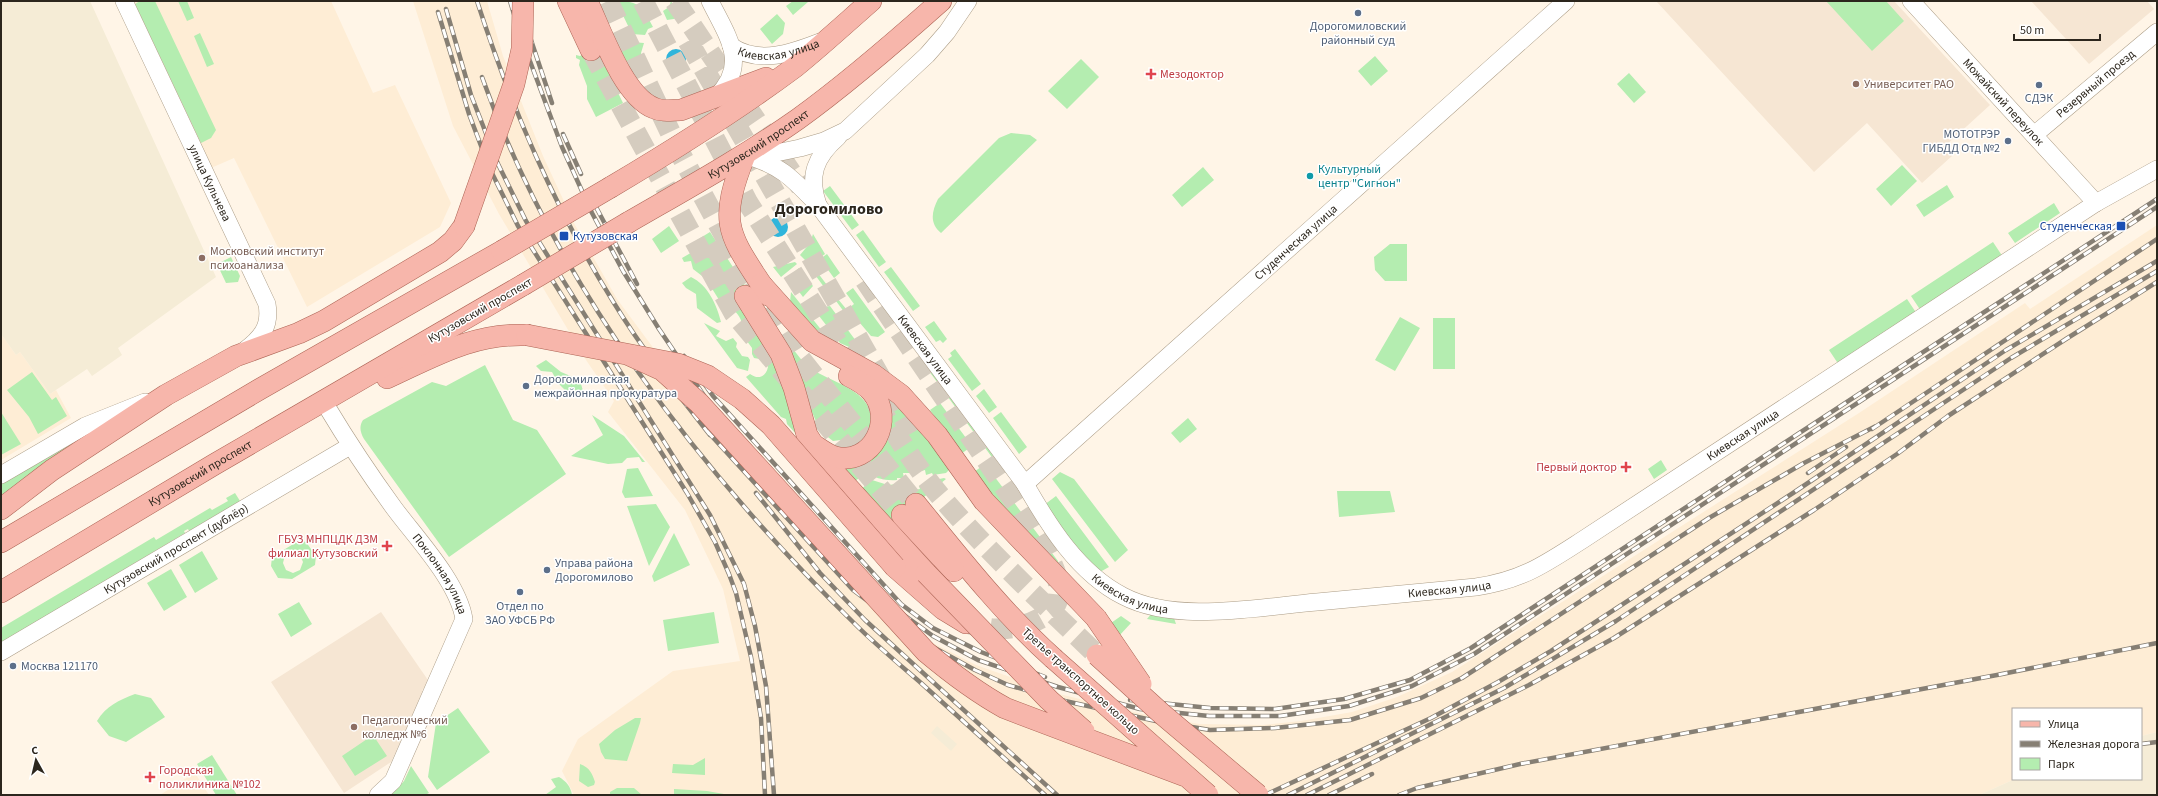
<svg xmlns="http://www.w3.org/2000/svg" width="2158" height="796" viewBox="0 0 2158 796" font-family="'Source Sans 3',sans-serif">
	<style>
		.built { fill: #feedd5 }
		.industrial { fill: #f5ecd6 }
		.education { fill: #f6e6d3 }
		.green { fill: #b4edb0; fill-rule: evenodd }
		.water { fill: #30b5db }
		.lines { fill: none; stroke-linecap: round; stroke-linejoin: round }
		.major-tunnel { stroke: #d5ccbf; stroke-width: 21; stroke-dasharray: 21 10; stroke-linecap: butt }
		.minor-casing { stroke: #ac9d87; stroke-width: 18 }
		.major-casing { stroke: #ad6455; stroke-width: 22 }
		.minor { stroke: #fff; stroke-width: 17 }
		.major { stroke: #f7b6ab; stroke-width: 21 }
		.rail-casing { stroke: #867f74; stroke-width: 4.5 }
		.rail { stroke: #fff; stroke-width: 3; stroke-dasharray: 9; stroke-linecap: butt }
		.major-bridge-casing { stroke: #ad6455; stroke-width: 22; stroke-linecap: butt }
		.major-bridge { stroke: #f7b6ab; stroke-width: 21 }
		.service-dot { fill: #5c6f8a; stroke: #fff; stroke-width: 1.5 }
		.health-dot { fill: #e0444e; stroke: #fff; stroke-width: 1.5 }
		.education-dot { fill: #8d6e63; stroke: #fff; stroke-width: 1.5 }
		.culture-dot { fill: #0f9aa8; stroke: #fff; stroke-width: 1.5 }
		.transit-dot { fill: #1a4fb4; stroke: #fff; stroke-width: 1.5 }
		.labels { text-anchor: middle; stroke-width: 3; stroke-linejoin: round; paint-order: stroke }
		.service-label { font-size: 12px; fill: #4e5e75; stroke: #fff }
		.street-label { font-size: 12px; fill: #2c261d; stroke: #fff }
		.health-label { font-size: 12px; fill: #be3a42; stroke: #fff; text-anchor: start }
		.education-label { font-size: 12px; fill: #785e54; stroke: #fff; text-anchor: start }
		.culture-label { font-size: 12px; fill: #0d838f; stroke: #fff; text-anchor: start }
		.transit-label { font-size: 12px; fill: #164399; stroke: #fff; text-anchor: end }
		.district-label { font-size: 16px; font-weight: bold; fill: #2c261d; stroke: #fff }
	</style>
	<rect width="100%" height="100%" fill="#fff5e7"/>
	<!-- built -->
	<path class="built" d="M133,1h198l42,92 22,-8 56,118 -11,24 -133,80 -73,-149 -23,10z
		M413,1h74l16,55 40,100 32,69 42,74 95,128 219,215 45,23 83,29 79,19 61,11 64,1 38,-4 51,-9 45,-15 55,-25 407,-259 166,-110 5,6 127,-84v507l-16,4v-27h-128v70h2l-36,16h-1405l-12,-24 16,-32 95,-68 67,-10 -17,-72 -38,-79 -77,-98 6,-11 -28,-41 -87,-146 -46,-88z
		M1,334l15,21 4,-3 30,42 6,-4 15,28 -70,42z
		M195,773l14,22h-49l31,-20z"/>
	<!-- industrial -->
	<path class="industrial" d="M1,1h89l126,276 -98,71 4,7 -30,21 -5,-7 -37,25 -30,-42 -4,3 -15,-21z
		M937,726l20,18 -6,7 -20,-18z
		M2157,732v63h-178l36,-16h126v-43z"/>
	<!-- education -->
	<path class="education" d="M1656,1h238l96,104 -46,42 8,9 -30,27 -55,-60 -53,49z
		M2031,1h116l7,8 -65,55z
		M381,612l49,71 -8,7 2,3 -33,69 -47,31 -73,-111z"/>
	<!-- green -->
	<path class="green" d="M140,1h15l61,129 -5,8 -10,5 -66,-139z
		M178,1h9l7,17 -7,3z
		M616,1c24,0 27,6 37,26l-5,2 -3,6 -13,-1z
		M671,1l9,17 -13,2 -4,-9 6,-4z
		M793,1h14l1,1 -15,13 -7,-9z
		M1826,1h60l18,20 -32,30z
		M777,14l8,9 -2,11 -11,10 -12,-15z
		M200,33l14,31 -7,3 -13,-31z
		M619,41l25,2 -3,10v14l-9,5 -13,-25z
		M596,48l27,55 -27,14 -9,-18v-13l-8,-21 1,-5 -4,-2v-3l4,1z
		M1375,56l13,15 -17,15 -13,-15z
		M1081,59l18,18 -32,32 -19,-18z
		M1629,73l17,19 -12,11 -17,-19z
		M1011,133l19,2 7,5 -96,93c-12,-10 -9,-22 -3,-34l61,-61z
		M1902,165l15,16 -26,25 -15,-17z
		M1203,167l11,13 -32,27 -10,-12z
		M1947,185l7,12 -30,20 -8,-12z
		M830,186l29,39 -7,5 -29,-39z
		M2054,203l6,10 -45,30 -7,-10z
		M669,226l10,15 -18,12 -9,-14z
		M863,230l23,32 -7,5 -23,-32z
		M710,232l40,61 25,63 22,79 -10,-11 -1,-5 -5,-2 -35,-40 4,-3c8,6 16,3 18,-7l-3,-7 -11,-2 -2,-4v-6l-11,-15c3,-11 -1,-18 -10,-25l-5,3 -20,-32 -13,-10 -2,-8 -7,1 -2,-4 19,-11 -4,-7z
		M813,234l12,20 -14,10 16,21 -3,2 -17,-23 1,-1 -8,-8 10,-12z
		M1993,242l10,15 -82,54 -10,-15z
		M1390,244h17v37h-22l-10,-11 -1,-13z
		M827,254l13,19 -6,5 -14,-19z
		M231,257l9,19 -2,6 -12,1 -9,-19z
		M795,262l2,2 -16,13 -8,-10z
		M891,267l29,39 -7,5 -29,-39z
		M799,268l14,18 -10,11 -15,-20z
		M691,277c17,8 26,28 30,45l-4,1 -20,-15 -1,-14 -10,-6 -4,-5z
		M853,288l32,44 -7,5 -7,-1 -23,-27 6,-5 -8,-11z
		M791,292l40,50 -5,1 -36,-41z
		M838,299l18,22 -3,3 -17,-23z
		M1907,299l10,15 -78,51 -10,-15z
		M830,306l29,39 -3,5 -16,-7 -24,-31 4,-4z
		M1400,317l20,11 -25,43 -20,-11z
		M1433,318h22v51h-22z
		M934,321l13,18 -4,4 -3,-3 -4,2 -11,-15z
		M704,323l16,8 -4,5 10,5 7,-3 4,5 -1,4 6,9 6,1 2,3 -2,11 -11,-3z
		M793,349c6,8 13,17 22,22 21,13 65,23 54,57 -2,10 -9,13 -18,15l-3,-4 -15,2 -13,-10 -33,-79z
		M955,349l26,35 -9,7 -24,-32 4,-3 -2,-3z
		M546,360l15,12 19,8 3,11 -10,7 -15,-15 -6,-11 -11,-1 -5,-5z
		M485,365l28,55 24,10 29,44 -117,83 -85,-118c-4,-7 -5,-13 -1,-19l69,-38 14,4z
		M928,366l77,104 -3,1 -76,-104z
		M32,372l20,28 4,-3 11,19 -29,18 -9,-17 -22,-27z
		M984,389l13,18 -8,6 -13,-17z
		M893,398l16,14 41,57 -4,4 -13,2 -1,-2 -6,2 -1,-5 -7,2 -1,-4 -6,1v4h-8l1,5h-7v2c-10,1 -23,-1 -30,-9l-14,12 -14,-19h15l33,-62z
		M940,403l32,43 -11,8 -31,-44z
		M1,412l20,32 -20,11z
		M1001,412l26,35 -8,7 -26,-36z
		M592,415l32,21 21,26h-3l-3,-5 -12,1 -5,5 -14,1 -37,-8 32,-21z
		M1188,418l9,11 -17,14 -9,-10z
		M108,423l-107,77v-18z
		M1661,460l6,10 -13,9 -6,-10z
		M985,464l73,97v2l-63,-64 -21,-27z
		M638,468l15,28 -28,2 -3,-6 5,-23z
		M1060,472l14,7 54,71 -13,12 -63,-83z
		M944,478l2,1 -55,45 -31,-34 12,-10 16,5 10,-1v2l7,-1v3l8,-1 1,3 6,-1 -1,-3 8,-1 -1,-3z
		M1337,491h53l5,21 -56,5z
		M235,493l5,8 -51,30 -1,-2 -4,2 1,2 -184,110v-15l153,-91 2,3 54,-32 2,2 16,-9 -2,-3z
		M1056,496l53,71 -11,6 -14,-14 -40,-54z
		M656,504l14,23 -21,39 -22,-60z
		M674,533l16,32 -36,17 -2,-6z
		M303,541l3,1 10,14 -1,9 -23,14 -14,-1 -7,-12 1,-9 23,-14zM293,552l7,3 3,7 -3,8 -7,3 -7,-3 -3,-7 2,-8z
		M202,551l16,28 -23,14 -16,-28z
		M171,569l16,28 -23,14 -17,-28z
		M299,602l13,22 -21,13 -13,-23z
		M714,612l5,31 -51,8 -5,-31z
		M1151,614l23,4 2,6 -29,-5z
		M1121,616l10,7 -12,13 -8,-13z
		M135,694l16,4 14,19 -39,25 -17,-6 -12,-15c9,-15 22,-21 38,-27z
		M458,708l32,44 -53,38 -9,-13 8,-54z
		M635,718h6l-1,5 -13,38 -22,-2 -4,-7 -2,-8 16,-14z
		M373,735l14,21 -32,20 -13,-20z
		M212,755l25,40h-21l-19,-31z
		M705,758v17l-33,-2 1,-9 20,1z
		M580,764c10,4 12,9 15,18l-1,3 -6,2 -9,-6z
		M411,766l18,27 -4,2h-34l13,-14z
		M559,777c7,4 12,10 13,18h-27l11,-8 -5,-8z
		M617,788h17l8,7h-32v-3z
		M674,789l33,2 17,3 -50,1z"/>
	<!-- water -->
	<path class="water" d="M666 59a10 10 0 1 1 20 0a10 10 0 1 1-20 0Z
		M768 227a10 10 0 1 1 20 0a10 10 0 1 1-20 0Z"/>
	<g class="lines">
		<!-- major-tunnel -->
		<path class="major-tunnel" d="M608,1l73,154 54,100
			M643,1l105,202 105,164
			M675,1l126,186
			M688,41l224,392
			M591,50l143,263 168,202
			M712,243l33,53
			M865,280l166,246c10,17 30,47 28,68 -2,26 -44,36 -65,35 -9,-1 -18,-3 -27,-6
			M751,281l44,71 121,152
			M876,402c20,32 40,66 65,95 48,56 103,107 156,158"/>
		<defs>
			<g id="minor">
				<path id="s1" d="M124,1l143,303c4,23 -6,34 -23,47"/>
				<path d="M710,1c17,35 40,63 6,96"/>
				<path id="s2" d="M1911,1l185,202"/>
				<path id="s3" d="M731,46c28,19 61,7 89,-4"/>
				<path id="s4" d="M2034,135l123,-103"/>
				<path d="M753,154h18l29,-6 24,-7 21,-10 82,-76 20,-23 21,-31"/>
				<path id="s5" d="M745,155c37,11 47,23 73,50l207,279c24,42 53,89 98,112 53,28 135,11 194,6 53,-5 106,-10 159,-15 47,-7 69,-23 108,-48l512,-336 61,-34"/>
				<path d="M818,205c-10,-29 -3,-48 20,-68"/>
				<path id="s6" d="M327,407c21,35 43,68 67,101 23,31 64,74 70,111l-71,162 -15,14"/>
				<path d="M1,475l84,-49 60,-24"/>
				<path id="s7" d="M1025,484l541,-483"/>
				<path id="s8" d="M1,652l349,-206"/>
			</g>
			<g id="major">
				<path d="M568,1l23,49"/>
				<path d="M587,1c14,29 36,95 67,107 8,4 18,2 27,2l85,-32"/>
				<path d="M745,155c-29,72 -15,80 23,140"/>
				<path d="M611,187c64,-38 125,-76 184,-120 26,-21 51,-44 76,-66"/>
				<path id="s9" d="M629,222c57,-33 115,-65 169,-103 50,-36 97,-77 143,-118"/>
				<path d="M761,284l51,57 62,34 27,20 36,40 47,66 112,117"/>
				<path d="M745,296l36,58 13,34 13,47 16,25 103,113"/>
				<path d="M387,378c48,-22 86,-45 140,-43"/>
				<path d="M811,443c8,5 15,11 24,14 38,9 60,-38 37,-65 -6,-7 -15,-12 -23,-16"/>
				<path d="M916,504c43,53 86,108 137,154"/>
				<path d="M1,509l51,-39 114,-75 70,-39 63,-23 25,-12 116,-69 13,-11 11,-15"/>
				<path d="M902,515l52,56"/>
				<path d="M1,542l259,-153 242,-138"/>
				<path d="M895,567l48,42 23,14"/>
				<path id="s10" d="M1,592l214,-128 308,-179"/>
			</g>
		</defs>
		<!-- minor casing -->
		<use href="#minor" class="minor-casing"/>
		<!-- major casing -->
		<use href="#major" class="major-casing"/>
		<!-- minor -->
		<use href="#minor" class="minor"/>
		<!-- major -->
		<use href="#major" class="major"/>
		<defs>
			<path id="rail" d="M477,1c35,108 77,206 137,302 28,46 62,89 96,132
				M510,1l11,36 41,110 30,66 31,58 36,58 48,71 190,210 36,26 45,24 80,27 82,22 69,7h71l69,-10 63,-20 62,-32 683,-447
				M518,1l34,102
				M446,9l25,86 27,69 28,57 184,294 34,69 11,42 11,60 8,109
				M438,12l31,102 20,53 29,59 169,267 28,49 14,32 7,19 15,64 10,61 4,77
				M482,77c73,207 217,394 373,547 21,21 44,40 66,59 41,37 83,75 124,112
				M563,134l18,40
				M596,207l41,77
				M684,356l29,40 188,208 32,24 48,24 64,25
				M1872,429l285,-190
				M707,431l146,159 32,24 48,33 42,23 33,15 57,16 91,20 54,9 65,-2 75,-8 71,-22 41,-20 247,-160 95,-55 72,-37
				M1808,473l38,-26
				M756,493l64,80 45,47 192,175
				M1130,700l80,8 65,1 69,-10 66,-19 61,-32 686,-449
				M2141,744l16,-2
				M1265,795l166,-77 67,-36 53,-31 242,-158 213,-143 151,-89
				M1288,795l216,-107 112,-67 395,-263 146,-87
				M1307,795l222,-110 85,-47 200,-128 83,-56 51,-38 118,-77 91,-57
				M1329,795l43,-21
				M1399,795l18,-7 103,-24 477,-89 160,-32"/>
		</defs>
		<!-- rail casing -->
		<use href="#rail" class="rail-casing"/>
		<!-- rail -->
		<use href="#rail" class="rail"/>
		<defs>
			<path id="major-bridge" d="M464,226l50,-142 8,-35 1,-48
				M502,251l109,-64
				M523,285l106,-63
				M527,335l151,29 30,12 34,23 29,26 124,142
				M629,355l33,15 37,33 227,249c25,21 50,40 79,56l180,68
				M926,573l123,127 35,31
				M1096,618l45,66
				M1097,655l65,59 96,81
				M1053,658l155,137"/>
		</defs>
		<!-- major-bridge casing -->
		<use href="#major-bridge" class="major-bridge-casing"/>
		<!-- major-bridge -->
		<use href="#major-bridge" class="major-bridge"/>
	</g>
	<!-- markers -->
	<g class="service-dot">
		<circle cx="1358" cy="13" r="4"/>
		<circle cx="2039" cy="85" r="4"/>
		<circle cx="2008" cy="141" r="4"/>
		<circle cx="526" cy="386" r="4"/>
		<circle cx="547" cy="570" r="4"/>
		<circle cx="520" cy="592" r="4"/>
		<circle cx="13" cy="666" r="4"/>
	</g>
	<g class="health-dot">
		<path d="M1149 68h4v4h4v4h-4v4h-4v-4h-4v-4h4z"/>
		<path d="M1624 461h4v4h4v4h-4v4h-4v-4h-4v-4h4z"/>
		<path d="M385 540h4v4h4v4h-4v4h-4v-4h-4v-4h4z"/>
		<path d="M148 771h4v4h4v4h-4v4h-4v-4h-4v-4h4z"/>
	</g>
	<g class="education-dot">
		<circle cx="1856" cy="84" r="4"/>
		<circle cx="202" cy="258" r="4"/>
		<circle cx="354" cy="727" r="4"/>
	</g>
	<circle class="culture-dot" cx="1310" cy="176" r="4"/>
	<g class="transit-dot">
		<rect x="2116" y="221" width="10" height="10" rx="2"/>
		<rect x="559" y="231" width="10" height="10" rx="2"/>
	</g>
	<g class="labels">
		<!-- service labels -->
		<g class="service-label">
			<text x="1358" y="30">Дорогомиловский<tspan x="1358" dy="14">районный суд</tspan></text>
			<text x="2039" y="102">СДЭК</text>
			<text x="2000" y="138" text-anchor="end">МОТОТРЭР<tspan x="2000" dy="14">ГИБДД Отд №2</tspan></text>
			<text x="534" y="383" text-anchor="start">Дорогомиловская<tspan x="534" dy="14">межрайонная прокуратура</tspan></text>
			<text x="555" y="567" text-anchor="start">Управа района<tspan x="555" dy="14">Дорогомилово</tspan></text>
			<text x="520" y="610">Отдел по<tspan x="520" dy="14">ЗАО УФСБ РФ</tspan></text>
			<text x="21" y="670" text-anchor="start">Москва 121170</text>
		</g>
		<!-- street labels -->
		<g class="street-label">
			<text dy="4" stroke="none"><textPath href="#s3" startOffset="50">Киевская улица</textPath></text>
			<text dy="4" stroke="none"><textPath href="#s4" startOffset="80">Резервный проезд</textPath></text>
			<text dy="4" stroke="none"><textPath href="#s2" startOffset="137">Можайский переулок</textPath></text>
			<text dy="4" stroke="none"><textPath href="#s9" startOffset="151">Кутузовский проспект</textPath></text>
			<text dy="4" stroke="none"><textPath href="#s1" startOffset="201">улица Кульнева</textPath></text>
			<text dy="4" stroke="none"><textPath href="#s7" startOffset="363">Студенческая улица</textPath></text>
			<text transform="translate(480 310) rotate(-30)" y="4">Кутузовский проспект</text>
			<text dy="4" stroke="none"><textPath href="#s5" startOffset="270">Киевская улица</textPath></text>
			<text dy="4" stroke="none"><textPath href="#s5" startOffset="1254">Киевская улица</textPath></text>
			<text dy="4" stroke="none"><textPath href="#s10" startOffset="232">Кутузовский проспект</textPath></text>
			<text dy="4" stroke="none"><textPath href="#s8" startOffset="203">Кутузовский проспект (дублёр)</textPath></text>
			<text dy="4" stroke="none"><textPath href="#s6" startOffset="202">Поклонная улица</textPath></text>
			<text dy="4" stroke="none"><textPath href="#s5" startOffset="918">Киевская улица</textPath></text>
			<text dy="4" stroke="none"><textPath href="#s5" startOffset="594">Киевская улица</textPath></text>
			<text transform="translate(1081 681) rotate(42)" y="4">Третье транспортное кольцо</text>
		</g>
		<!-- health labels -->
		<g class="health-label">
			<text x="1160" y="78">Мезодоктор</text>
			<text x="1617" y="471" text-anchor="end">Первый доктор</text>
			<text x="378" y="543" text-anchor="end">ГБУЗ МНПЦДК ДЗМ<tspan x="378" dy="14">филиал Кутузовский</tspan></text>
			<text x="159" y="774">Городская<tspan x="159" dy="14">поликлиника №102</tspan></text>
		</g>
		<!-- education labels -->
		<g class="education-label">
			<text x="1864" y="88">Университет РАО</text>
			<text x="210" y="255">Московский институт<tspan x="210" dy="14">психоанализа</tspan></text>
			<text x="362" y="724">Педагогический<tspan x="362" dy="14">колледж №6</tspan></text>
		</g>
		<!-- culture labels -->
		<g class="culture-label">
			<text x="1318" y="173">Культурный<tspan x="1318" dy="14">центр "Сигнон"</tspan></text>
		</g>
		<!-- transit labels -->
		<g class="transit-label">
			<text x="2112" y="230">Студенческая</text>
			<text x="573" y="240" text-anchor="start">Кутузовская</text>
		</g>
		<!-- district labels -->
		<g class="district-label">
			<text x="829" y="214">Дорогомилово</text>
		</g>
	</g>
	<!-- border -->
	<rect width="2158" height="796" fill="none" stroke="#2c261d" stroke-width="4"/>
	<!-- legend -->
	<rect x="2012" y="708" width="130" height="72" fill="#ffffff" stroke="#aba8a5"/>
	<rect x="2020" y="721" width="20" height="6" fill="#f7b6ab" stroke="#aba8a5"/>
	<text x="2048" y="728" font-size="12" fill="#2c261d">Улица</text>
	<rect x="2020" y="741" width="20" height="6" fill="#867f74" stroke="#aba8a5"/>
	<text x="2048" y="748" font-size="12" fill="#2c261d">Железная дорога</text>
	<rect x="2020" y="758" width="20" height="12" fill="#b4edb0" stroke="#aba8a5"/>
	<text x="2048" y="768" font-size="12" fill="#2c261d">Парк</text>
	<!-- north arrow -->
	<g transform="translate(36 760) rotate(352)" stroke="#ffffff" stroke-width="3" paint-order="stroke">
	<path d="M0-3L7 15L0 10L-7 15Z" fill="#2c261d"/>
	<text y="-6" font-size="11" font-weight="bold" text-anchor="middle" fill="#2c261d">С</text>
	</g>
	<!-- scale -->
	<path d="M2014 34v6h86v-6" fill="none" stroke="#2c261d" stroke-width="2"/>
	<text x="2020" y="34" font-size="12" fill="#2c261d" stroke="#ffffff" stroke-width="3" paint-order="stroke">50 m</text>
</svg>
